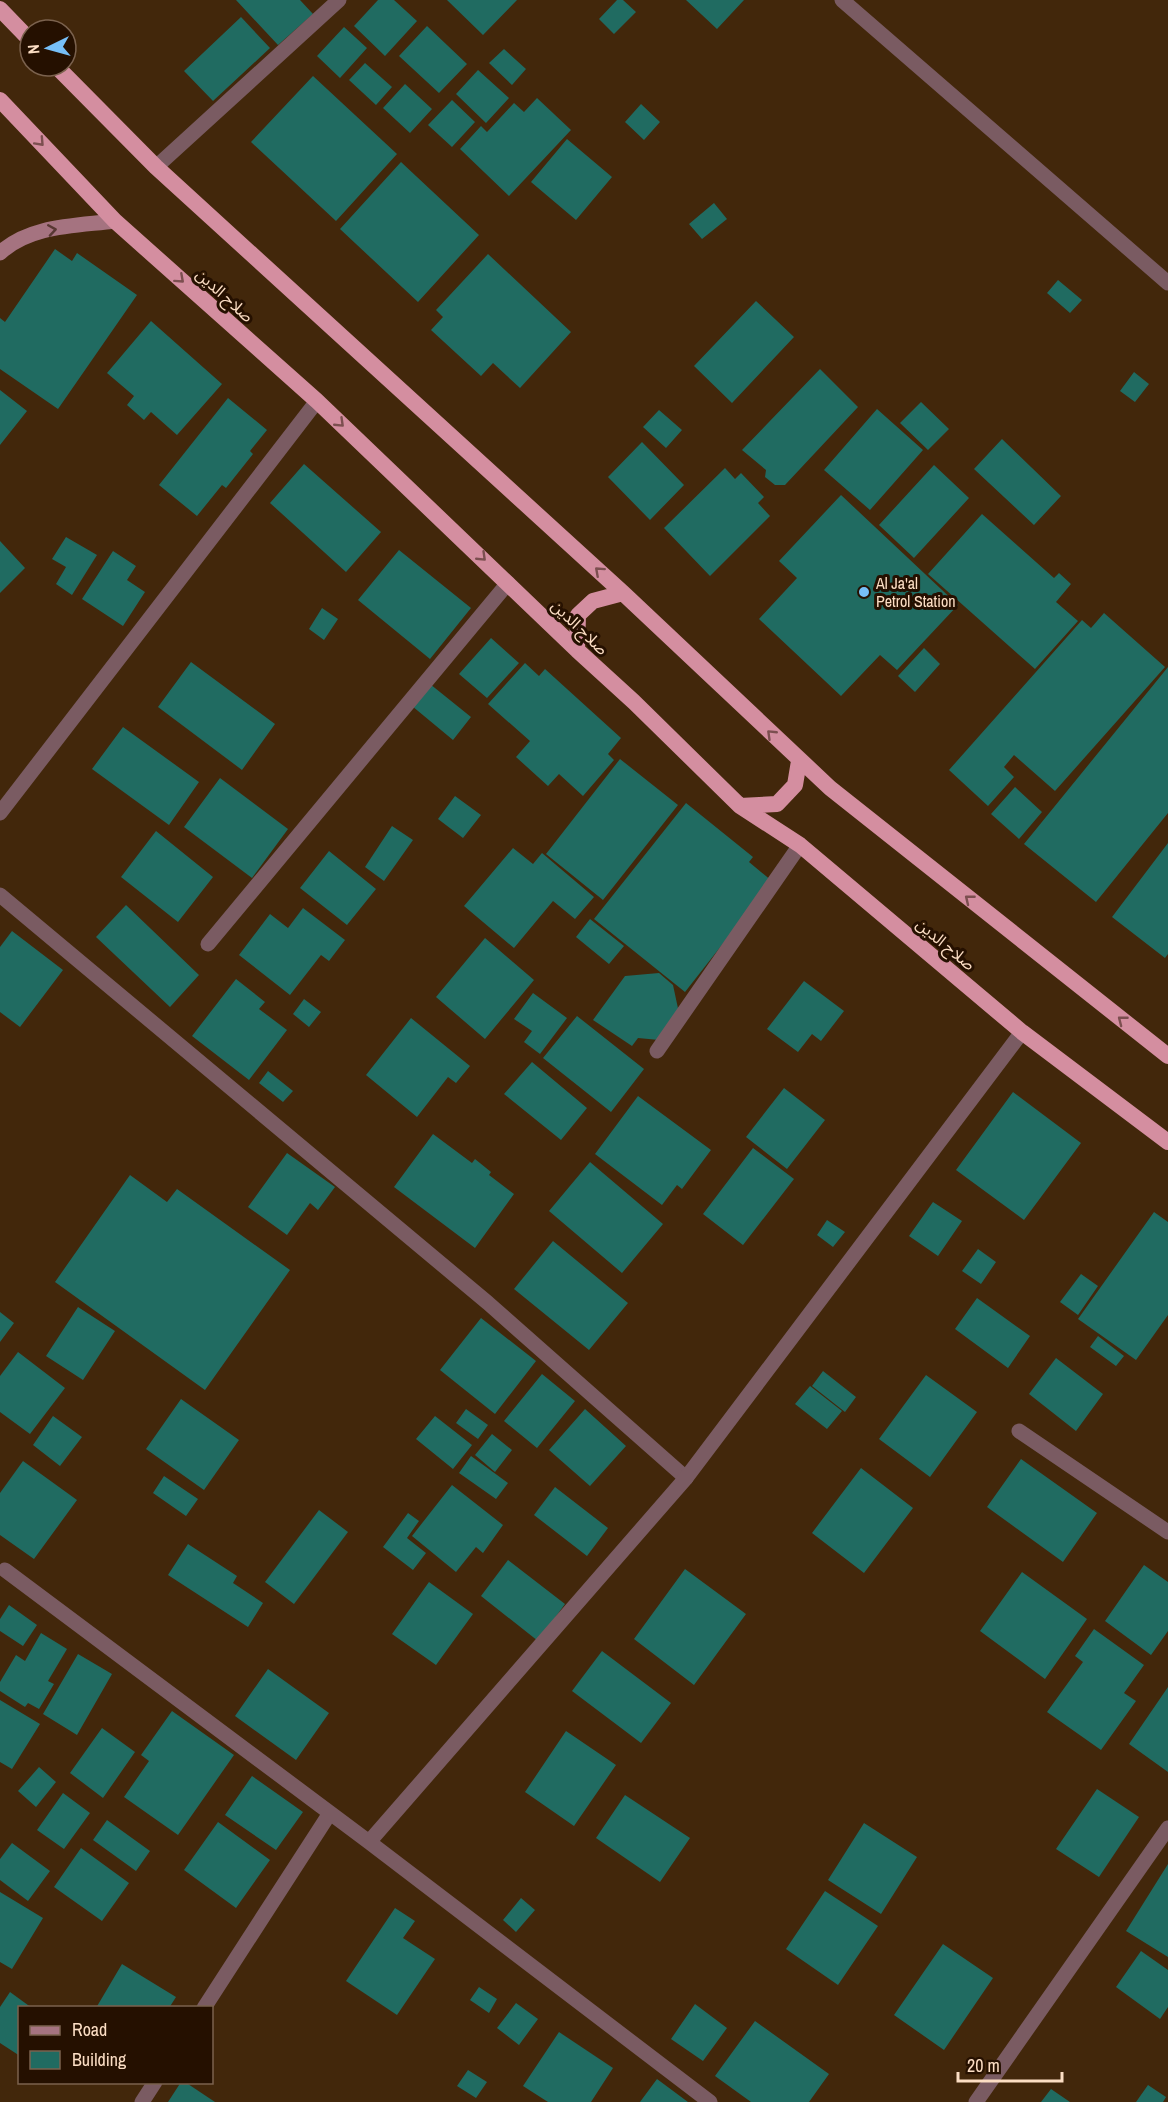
<svg xmlns="http://www.w3.org/2000/svg" width="1168" height="2102" viewBox="0 0 1168 2102" font-family="'Archivo Narrow','Noto Sans Arabic',sans-serif">
	<style>
		.building { fill: #206b61 }
		.lines { fill: none; stroke-linecap: round; stroke-linejoin: round }
		.service { stroke: #7a5b62; stroke-width: 15 }
		.minor { stroke: #7a5b62; stroke-width: 15 }
		.secondary { stroke: #a57380; stroke-width: 15 }
		.trunk { stroke: #d48ea0; stroke-width: 16 }
		.oneway { stroke: #7c4f50 }
		.oneway2 { stroke: #583833 }
		.poi-dot { fill: #77bff7; stroke: #251000; stroke-width: 2 }
		.labels { text-anchor: middle; stroke-width: 6; stroke-linejoin: round; paint-order: stroke }
		.street-label { font-size: 16px; fill: #fcdec4; stroke: #251000 }
		.poi-label { font-size: 16px; fill: #fcdec4; stroke: #251000; text-anchor: start }
	</style>
	<rect width="100%" height="100%" fill="#42270b"/>
	<!-- building -->
	<path class="building" d="M236,0h64l13,14 -35,31z
		M378,0h16l23,21 -32,35 -31,-30z
		M447,0h70l-34,35z
		M617,0h6l13,12 -22,22 -15,-15z
		M686,0h58l-27,29z
		M241,17l29,31 -57,53 -29,-30z
		M427,26l40,38 -28,29 -40,-37z
		M344,27l23,21 -27,30 -23,-22z
		M504,49l22,20 -14,16 -23,-22z
		M365,63l27,24 -16,18 -27,-25z
		M478,70l31,28 -23,25 -30,-29z
		M313,76l84,78 -61,67 -85,-79z
		M405,84l27,25 -22,24 -27,-25z
		M537,98l34,32 -62,66 -49,-47 21,-23 6,6 27,-29 10,9z
		M452,100l23,22 -23,25 -24,-22z
		M641,104l19,18 -16,18 -19,-18z
		M567,139l45,38 -36,43 -45,-38z
		M401,162l78,73 -61,67 -78,-73z
		M714,203l13,16 -25,20 -13,-15z
		M55,249l17,12 5,-8 60,42 -79,114 -58,-40v-51l5,4z
		M488,254l83,78 -51,56 -27,-25 -12,13 -50,-46 12,-13 -7,-7z
		M1058,280l24,20 -12,13 -23,-20z
		M756,301l38,36 -62,66 -38,-37z
		M151,321l71,63 -45,51 -26,-23 -7,8 -17,-15 7,-9 -27,-23z
		M820,369l38,38 -73,78h-10l-10,-8 1,-7 -24,-20z
		M1134,372l15,12 -14,18 -15,-11z
		M0,390l27,21 -27,34z
		M228,398l39,32 -17,21 3,3 -27,34 -4,-3 -25,31 -38,-31z
		M921,402l28,27 -21,21 -28,-27z
		M877,409l46,41 -53,60 -46,-40z
		M659,410l23,20 -16,18 -23,-21z
		M1002,439l59,57 -27,29 -60,-56z
		M642,442l42,43 -34,35 -42,-43z
		M304,464l77,68 -35,40 -76,-69z
		M934,465l35,33 -55,60 -35,-33z
		M725,468l10,11 6,-6 23,24 -6,6 12,13 -60,60 -46,-48z
		M841,495l117,110 -61,65 -17,-15 -39,41 -82,-77 38,-41 -18,-17z
		M982,514l72,64 5,-5 12,11 -15,18 22,19 -43,48 -107,-95z
		M66,537l31,18 -25,40 -16,-11 10,-17 -14,-8z
		M0,541l25,27 -25,25z
		M399,550l72,58 -41,51 -72,-59z
		M113,551l23,15 -9,14 18,12 -22,34 -41,-27z
		M322,608l16,11 -14,21 -15,-11z
		M1104,613l61,54 -110,124 -41,-36 -10,12 10,10 -26,29 -39,-36 133,-150 9,8z
		M491,638l28,25 -32,35 -28,-24z
		M924,648l16,16 -25,28 -17,-16z
		M191,662l84,62 -33,46 -84,-63z
		M525,663l14,13 6,-7 76,69 -13,16 6,6 -31,36 -24,-22 -11,12 -32,-29 14,-16 -42,-37z
		M1168,667v146l-72,89 -72,-58z
		M430,684l41,33 -18,23 -41,-34z
		M123,727l76,55 -30,43 -77,-56z
		M620,759l58,46 -75,95 -57,-46z
		M220,778l68,51 -36,49 -68,-51z
		M1015,787l27,25 -23,27 -28,-25z
		M455,796l26,19 -18,23 -25,-19z
		M686,803l67,54 -4,5 23,19 -87,111 -91,-73z
		M392,826l21,14 -29,41 -19,-14z
		M156,831l57,46 -35,45 -57,-45z
		M1168,843v111l-3,4 -53,-41z
		M513,848l20,16 9,-11 52,44 -19,22 -22,-18 -39,47 -50,-42z
		M329,851l47,38 -29,36 -47,-37z
		M126,905l73,70 -29,32 -74,-70z
		M303,908l42,32 -16,21 -8,-6 -31,40 -51,-40 31,-41 18,14z
		M590,919l34,27 -15,18 -33,-27z
		M12,931l51,39 -43,57 -20,-15v-65z
		M485,938l49,42 -49,59 -49,-42z
		M659,973l14,12 6,28 -20,27 -21,-2 -6,8 -39,-26 32,-44z
		M236,979l29,23 -6,7 28,21 -38,50 -57,-44z
		M804,981l40,30 -23,30 -9,-7 -14,18 -31,-23z
		M533,993l34,25 -27,36 -16,-12 8,-11 -18,-12z
		M304,999l17,13 -12,15 -16,-13z
		M577,1016l67,53 -33,43 -68,-54z
		M411,1018l59,48 -14,17 -8,-6 -31,40 -51,-42z
		M532,1062l55,46 -26,32 -57,-46z
		M268,1071l25,20 -10,11 -24,-19z
		M784,1088l41,32 -38,49 -41,-32z
		M1013,1092l68,51 -57,77 -68,-50z
		M638,1096l73,54 -29,39 -5,-4 -15,20 -67,-51z
		M433,1134l39,29 3,-4 16,13 -2,3 25,19 -39,54 -81,-61z
		M753,1148l41,31 -51,66 -40,-31z
		M287,1153l48,34 -17,23 -8,-7 -23,32 -39,-28z
		M590,1162l73,62 -41,49 -73,-62z
		M130,1175l37,27 10,-13 113,81 -85,120 -150,-108z
		M933,1202l29,19 -24,35 -29,-20z
		M1154,1212l14,10v93l-32,45 -58,-41z
		M827,1220l18,12 -12,15 -16,-12z
		M553,1241l75,62 -39,47 -75,-61z
		M978,1249l18,13 -15,22 -19,-13z
		M1081,1274l17,12 -20,29 -18,-13z
		M977,1298l53,38 -22,32 -53,-39z
		M78,1307l37,24 -32,49 -37,-24z
		M0,1312l14,11 -14,19z
		M481,1318l55,43 -41,53 -55,-44z
		M1098,1336l26,20 -8,10 -26,-19z
		M18,1352l47,36 -35,46 -30,-22v-36z
		M1056,1358l47,36 -27,37 -47,-37z
		M823,1371l33,26 -11,15 -33,-26z
		M542,1374l33,27 -38,47 -33,-27z
		M926,1375l51,37 -47,65 -51,-38z
		M810,1386l32,25 -15,18 -32,-25z
		M181,1399l58,41 -35,50 -58,-41z
		M466,1409l22,16 -10,14 -22,-16z
		M585,1409l41,37 -36,40 -41,-36z
		M53,1416l29,21 -22,29 -27,-21z
		M435,1416l37,29 -19,24 -37,-30z
		M492,1434l20,16 -17,22 -20,-17z
		M471,1456l37,27 -12,16 -37,-26z
		M1021,1459l76,54 -34,49 -76,-55z
		M23,1461l54,39 -43,59 -34,-24v-42z
		M861,1468l52,40 -49,65 -52,-40z
		M164,1476l34,23 -12,17 -33,-23z
		M452,1485l51,40 -20,28 -7,-6 -20,25 -44,-36z
		M555,1487l53,41 -21,28 -53,-41z
		M319,1510l29,22 -54,72 -29,-22z
		M408,1513l11,8 -12,17 19,15 -13,17 -30,-23z
		M188,1544l49,32 -4,7 30,20 -15,24 -80,-52z
		M508,1560l57,44 -27,37 -57,-45z
		M1144,1565l24,17v49l-17,24 -46,-34z
		M685,1569l61,45 -52,71 -60,-46z
		M1022,1572l65,47 -42,60 -65,-48z
		M429,1582l44,32 -37,51 -44,-31z
		M9,1605l28,20 -14,21 -23,-15v-12z
		M1094,1629l50,36 -20,28 12,8 -35,49 -54,-38 36,-50 -8,-6z
		M41,1633l26,16 -19,32 6,3 -15,25 -11,-6 -3,4 -25,-16v-9l16,-27 9,6z
		M602,1651l69,52 -30,40 -69,-52z
		M78,1654l34,20 -35,61 -34,-21z
		M268,1669l61,44 -33,47 -61,-44z
		M1168,1687v85l-39,-28z
		M0,1700l40,24 -28,45 -12,-7z
		M172,1711l62,44 -56,80 -54,-38 25,-36 -8,-6z
		M102,1728l33,24 -32,46 -33,-25z
		M566,1731l50,34 -42,61 -49,-34z
		M39,1767l17,15 -20,25 -18,-16z
		M252,1776l51,36 -27,38 -51,-35z
		M1097,1789l42,28 -40,60 -43,-28z
		M63,1793l27,20 -26,36 -27,-19z
		M625,1795l65,43 -30,44 -64,-44z
		M107,1820l43,31 -14,20 -43,-31z
		M218,1822l52,38 -34,48 -52,-38z
		M864,1823l53,34 -36,57 -53,-34z
		M12,1843l38,28 -22,30 -28,-21v-21z
		M81,1848l48,35 -27,38 -48,-34z
		M1168,1864v93l-42,-26z
		M825,1891l53,35 -40,59 -52,-36z
		M0,1892l43,26 -31,51 -12,-7z
		M521,1898l14,12 -19,22 -13,-12z
		M395,1908l20,13 -12,17 32,21 -38,56 -51,-34z
		M943,1944l50,34 -49,72 -50,-35z
		M1141,1951l27,19v37l-8,12 -44,-32z
		M122,1964l54,33 -7,11h-73z
		M479,1987l18,12 -8,14 -19,-13z
		M10,1992l22,16h-12v48l-20,-13v-36z
		M516,2003l22,16 -19,26 -22,-17z
		M695,2004l32,24 -24,33 -32,-22z
		M755,2021l74,53 -20,28h-58l-36,-26z
		M559,2032l54,36 -22,34h-43l-25,-16z
		M468,2070l19,12 -11,16 -19,-12z
		M657,2079l31,23h-48z
		M181,2082h4l30,20h-47z
		M1148,2085l18,12 -3,5h-27z
		M1051,2089l19,13h-29z"/>
	<g class="lines">
		<!-- service -->
		<path class="service" d="M0,895l488,408 198,175
			M208,944l300,-361
			M657,1051l143,-206"/>
		<!-- minor -->
		<path class="minor" d="M842,0l326,283
			M156,167l183,-167
			M0,813l317,-412
			M1019,1431l149,101
			M5,1570l364,272 341,260
			M369,1842l317,-364 336,-446
			M204,2008l126,-195
			M142,2102l13,-20
			M976,2102l192,-274"/>
		<!-- secondary -->
		<path class="secondary" d="M0,253c30,-28 76,-27 115,-32"/>
		<!-- trunk -->
		<path class="trunk" d="M0,9l30,31
			M56,66l100,101 467,426 207,195 338,268
			M0,100l115,121 202,180 260,249 57,52 106,104 60,39 222,187 146,110
			M577,650l1,-35 15,-14 30,-8
			M740,806l37,-2 18,-19 4,-24"/>
	</g>
	<!-- one-way arrows -->
	<defs><path id="oneway-chevron" d="M-2-3.5L2.5 0L-2 3.5" fill="none" stroke-width="1.6" stroke-linecap="round" stroke-linejoin="round" transform="scale(1.5)"/></defs>
	<g class="oneway">
		<use href="#oneway-chevron" transform="translate(40 142) rotate(47)"/>
		<use href="#oneway-chevron" transform="translate(180 279) rotate(42)"/>
		<use href="#oneway-chevron" transform="translate(340 423) rotate(44)"/>
		<use href="#oneway-chevron" transform="translate(482 557) rotate(44)"/>
		<use href="#oneway-chevron" transform="translate(599 571) rotate(-138)"/>
		<use href="#oneway-chevron" transform="translate(771 734) rotate(-136)"/>
		<use href="#oneway-chevron" transform="translate(969 899) rotate(-141)"/>
		<use href="#oneway-chevron" transform="translate(1122 1020) rotate(-142)"/>
	</g>
	<use class="oneway2" href="#oneway-chevron" transform="translate(52 230) rotate(-9)"/>
	<!-- markers -->
	<circle class="poi-dot" cx="864" cy="592" r="6"/>
	<g class="labels">
		<!-- street labels -->
		<g class="street-label">
			<text transform="translate(225 295) rotate(42)" y="6">صلاح الدين</text>
			<text transform="translate(580 627) rotate(44)" y="6">صلاح الدين</text>
			<text transform="translate(946 944) rotate(40)" y="6">صلاح الدين</text>
		</g>
		<!-- poi labels -->
		<g class="poi-label">
			<text x="876" y="589">Al Ja'al<tspan x="876" dy="18">Petrol Station</tspan></text>
		</g>
	</g>
	<!-- legend -->
	<rect x="18" y="2006" width="195" height="78" fill="#251000" stroke="#7b624e" stroke-width="1.5"/>
	<rect x="30" y="2026" width="30" height="9" fill="#a57380" stroke="#7b624e" stroke-width="1.5"/>
	<text x="72" y="2036" font-size="18" fill="#fcdec4">Road</text>
	<rect x="30" y="2051" width="30" height="18" fill="#206b61" stroke="#7b624e" stroke-width="1.5"/>
	<text x="72" y="2066" font-size="18" fill="#fcdec4">Building</text>
	<!-- north arrow -->
	<g transform="translate(48 48) rotate(265)"><circle r="28" fill="#251000" stroke="#7b624e" stroke-width="1.5"/>
	<path d="M0-4.5L10 22L0 15L-10 22Z" fill="#77bff7"/>
	<text y="-9" font-size="16" font-weight="bold" text-anchor="middle" fill="#fcdec4">N</text>
	</g>
	<!-- scale -->
	<path d="M958 2072v9h104v-9" fill="none" stroke="#fcdec4" stroke-width="3"/>
	<text x="967" y="2072" font-size="18" fill="#fcdec4" stroke="#251000" stroke-width="4.5" paint-order="stroke">20 m</text>
</svg>
